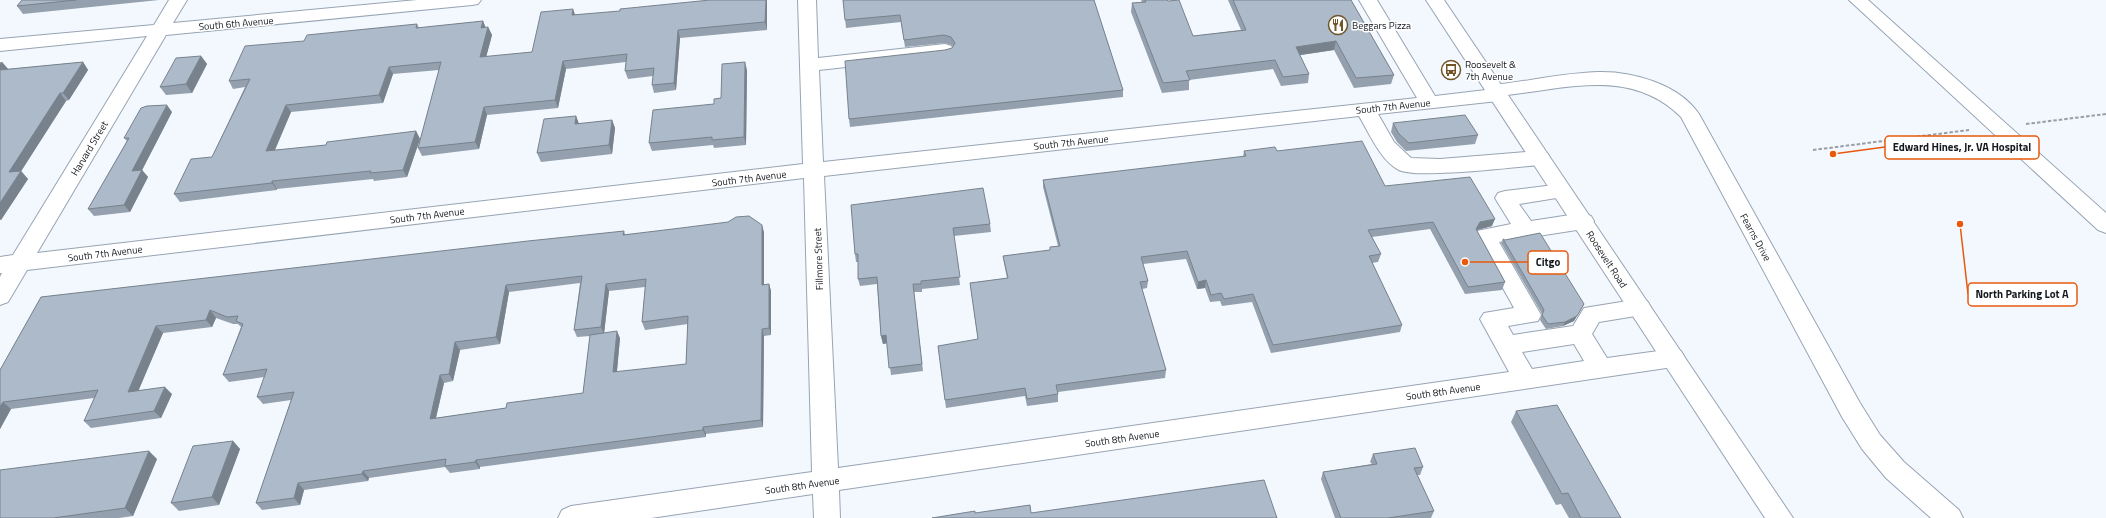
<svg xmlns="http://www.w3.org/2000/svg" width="2106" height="518" viewBox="0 0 2106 518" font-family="'Titillium Web',sans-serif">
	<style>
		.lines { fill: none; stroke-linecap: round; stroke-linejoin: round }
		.minor-casing { stroke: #97a4b3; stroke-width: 2 }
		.major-casing { stroke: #97a4b3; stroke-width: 2 }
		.path { stroke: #999ea4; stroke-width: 2; stroke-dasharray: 3.5 2; stroke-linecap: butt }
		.minor { fill: #fff; fill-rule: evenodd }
		.major { fill: #fff; fill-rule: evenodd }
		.wall { fill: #94a0ad; fill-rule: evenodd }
		.shaded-wall { fill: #78828d }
		.building { fill: #acbac9; stroke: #78828d; fill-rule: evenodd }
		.labels { text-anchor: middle; stroke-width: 3; stroke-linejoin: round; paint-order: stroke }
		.street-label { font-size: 10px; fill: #14191e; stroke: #fff }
		.poi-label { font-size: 10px; fill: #14191e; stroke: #fff; text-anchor: start }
		.leader { fill: none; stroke: #e8590c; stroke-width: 1.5 }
		.callout-dot { fill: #e8590c; stroke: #fff; stroke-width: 1.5 }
		.callout { fill: #fff; stroke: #e8590c; stroke-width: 1.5 }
		.callout-label { font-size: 11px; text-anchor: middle; font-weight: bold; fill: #14191e }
	</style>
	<rect width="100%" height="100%" fill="#f3f8ff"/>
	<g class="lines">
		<defs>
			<path id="minor" d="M169,0h18l-14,23 244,-23h64l-3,4 -6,1 -306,30 -129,218 766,-89 -5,-164h18l2,58 127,-14 6,2 3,4 -3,4 -6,2 -126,14 4,92 594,-64 -58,-98h18l58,96 51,-6 2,-3 7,-2c34,-4 69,-12 103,-13 34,-1 81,12 101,42l161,289 20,32 24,27 55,48 4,8h-32l-45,-40 -24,-29 -20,-32 -161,-300c-49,-49 -112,-29 -174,-22l-2,4 -7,2 -120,13 16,28 17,16 29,1 100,-8 7,2 3,5 -3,5 -7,2c-25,2 -123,14 -141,5 -18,-9 -30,-37 -40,-54l-535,60 14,292 671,-96 -29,-53 4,-6 30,-5 -40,-72 3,-5 34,-7 -16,-26 3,-5 7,-2 57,-7 7,2 3,5 -3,5 -50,8 12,17 52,-8 8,3 3,5 -3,5 -8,3 -84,13 42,73 -3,6 -30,5 5,9 60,-9 11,-18 56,-9 8,3 3,6 -3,6 -49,8 -7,12 15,24 66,-9 8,2 4,7 -4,7 -8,2 -834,123 1,28h-26l-1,-24 -162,24h-93l4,-8 9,-4 241,-34 -8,-294 -777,92 -19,32 -8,3v-28l2,-4h-2v-16l13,-2 134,-219 -147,15v-12l154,-14zM1574,344l10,17 -52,8 -10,-17z
				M1849,0h19l238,213v20l-8,-3z"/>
			<path id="major" d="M1426,0h18l349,518h-28z"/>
		</defs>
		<!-- minor casing -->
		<use href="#minor" class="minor-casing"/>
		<!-- major casing -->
		<use href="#major" class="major-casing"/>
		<!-- path -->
		<path class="path" d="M2026,124l80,-10
			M1813,150l156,-20"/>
		<!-- minor -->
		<use href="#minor" class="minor"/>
		<!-- major -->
		<use href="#major" class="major"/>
	</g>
	<!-- wall -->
	<path class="wall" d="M22,0h137l-136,14 -6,-8z
		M843,0h251l29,90v7l-273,30 -1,-8 96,-69 7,-2 1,-2 -2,-1 -6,-2 -40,4 -4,-25 -55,6z
		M1141,0h26l26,36 48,-6 -13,-30h123l43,75 -3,9 -37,4 -20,-38 -34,5 9,19 -1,9 -27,3 -8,-17 -84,11v10l-27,3 -31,-81 1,-9 10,-1z
		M767,2v28l-87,8 -4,52 -22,3 -2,-8 1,-9 -25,3 -3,-8 1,-9 -60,7 -8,39 -71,7 -8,34 -57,7 -4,-8 21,-78 -46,4 -10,29 -92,9 -16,38 51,-5 90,-14 4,8 -13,38 -33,4 -1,-2 -96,10v1l-97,12 -6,-8 38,-37 33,-70 -12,2 -4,-8 75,-40 113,-17 2,4 64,-7 3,7 2,-1 4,8 -6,22 46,-5 43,-37z
		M201,56l6,8 -15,29 -26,2 -6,-8z
		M0,62h2l6,7 75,-7 5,8 -19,30 -3,1 -45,70 7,8 -27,41h-1z
		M747,70l-1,75 -32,3 -1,-3 -61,6 -3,-8 65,-39 7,-6z
		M172,112l-30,58 6,7 -18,35 -36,4 -6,-7 39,-68 -3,-3z
		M576,116l3,8 33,-4 3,8 -3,26 -71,8 -4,-9z
		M1393,123l85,12 -3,9 -69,7 -9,-9 -6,-10z
		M1244,151h33l108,35 107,40 -15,4h-1l29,52 -3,8 -37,4 -35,-65 -58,8 9,17 -3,8 -6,1 30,62 -2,7 -129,21 -19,-51 -30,4 -2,-5 -10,1 -5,-14 -8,1 -11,-30 -43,5 5,17 -1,7 -5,1 24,81 -1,8 -107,14v10l-31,4 -2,-10 -79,12 -8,-62 40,-6 -8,-57 37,-5 -3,-15 -1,-7 47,-6v-3l8,-1 -15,-59v-7l200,-23z
		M851,205l139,19 1,8 -37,4 6,49 -38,4v3h-8l9,79 -32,4 -4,-32 -4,1 -2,-8 -4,-52 -17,2 -2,-7v-17h-2l-1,-8z
		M624,231l1,3 139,-2v53l5,-1 2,7v44l-7,1 -1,91 -57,7v3l-226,30v2l-30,4 -5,-6 -76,11 -1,3 -64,9 -4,15 -38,5 -6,-7 35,-103 -28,4 -6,-7 7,-20 -35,5 -6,-7 18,-48 -3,-3h-5l-17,-6 -4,9 -49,6 -25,57 34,4 -11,24 -70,10 -7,-7 10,-23 -83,11 -11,20v-59l41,-73zM580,283l-6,47 3,7 13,-1 -7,57 -77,15 -70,10 8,-35 9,-2 7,-31 40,-6 9,-52zM645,287l-3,35 3,8 43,-6 -2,40 -69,8 3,-34 -16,-5 5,-42z
		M1503,239l81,65 -10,17 -11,5 -17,3 -6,-9 2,-6 -41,-71z
		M1516,411l105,107h-52l-8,-14 -5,1 -45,-83z
		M233,441l7,8 -21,56 -40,6 -8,-8z
		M1373,454l50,13 -3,8h-3l17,36 -3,7h-96l-14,-39 2,-7 49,-8 -2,-2z
		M157,459l-24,57 -14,2h-119z"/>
	<!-- shaded-wall -->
	<path class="shaded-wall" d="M766,0h1v30l-2,-8z
		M573,9l3,8 -4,-2z
		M483,21l3,8 -5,-1z
		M488,27l4,8 -8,30 -4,-8z
		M678,30l2,8 -4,52 -2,-7z
		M1336,41l-2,9 -40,6 2,-9z
		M201,56l6,8 -15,29 -6,-9z
		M563,61l3,8 -8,39 -3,-8z
		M2,62l6,7 -8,7v-12z
		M83,62l5,8 -19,30 -6,-7z
		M745,62l2,8 -1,75 -2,-8z
		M389,67l4,7 -10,29 -4,-8z
		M60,93l6,8 -46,72 1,-2 7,8 -27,41 -1,-1v-16l9,-31z
		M167,105l5,7 -34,66 -6,-7z
		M286,105l5,7 -20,47 -5,-8z
		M484,107l3,8 -8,34 -4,-7z
		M576,116l3,8h-4z
		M612,120l3,8 -3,26 -3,-9z
		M416,131l4,8 -13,38 -4,-7z
		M142,170l6,7 -18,35 -6,-7z
		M272,181l5,8v1l-5,-7z
		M1495,219l-3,7 -15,4 -4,7 3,-8 4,-7z
		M762,225l2,7v60l-2,-7z
		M1206,280l-1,8 -8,1 1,-7z
		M606,284l3,7 -5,43 -3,-7z
		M769,284l2,7v44l-2,-7z
		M506,285l3,7 -9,52 -4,-7z
		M1584,304l-10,17 -11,5 2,-4z
		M210,310l6,8 -4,9 -6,-7z
		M156,326l7,7 -28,66 -7,-7z
		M762,329l2,7 -1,91 -2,-7z
		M617,331l3,7 -4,42 -3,-8z
		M886,335l2,8 -5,1 -2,-8z
		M455,342l5,8 -7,31 -4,-7z
		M440,375l4,8 -10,43 -4,-7z
		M165,387l7,7 -11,24 -7,-7z
		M3,402l8,7 -11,20v-22z
		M703,427l3,7v3l-3,-7z
		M233,441l7,8 -21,56 -7,-8z
		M149,451l8,8 -24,57 -8,-8z
		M476,460l4,7v2l-5,-7z
		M363,471l6,7 -1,3 -6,-7z
		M298,483l6,7 -4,15 -6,-7z"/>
	<!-- building -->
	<path class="building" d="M22,0h54l-59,6z
		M710,0h56l-1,22 -87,8 -4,53 -22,2 2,-17 -29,3 2,-17 -64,7 -8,39 -71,7 -9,35 -57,6 23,-86 -52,5 -10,28 -93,10 -20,46 60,-6 1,-3 89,-11 -13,39 -33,3 1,-2 -99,10v2l-98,11 17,-35 21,-2 38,-78 -21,2 16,-35 59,-5 3,-6 110,-11 -1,4 67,-7 -2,7 7,-1 -8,30 52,-5 9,-40 32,-3 -1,6 48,-4v-2z
		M843,0h251l29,90 -274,29 -4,-58 100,-11 7,-2 3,-5 -4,-6 -7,-2 -40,5 -4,-25 -55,5z
		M1145,0h22l1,1 11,-1 14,36 53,-6 -13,-30h118l43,75 -38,3 -20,-37 -40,6 13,27 -26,3 -8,-17 -89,11 4,9 -27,3 -31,-80 14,-1z
		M201,56l-15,28 -26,3 16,-29z
		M83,62l-20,31h-3l-51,79 12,-1 -21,32v-133z
		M745,62l-1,75 -32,3v-3l-63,6 4,-33 61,-6v-5l7,-1 1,-34z
		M167,105l-35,66 10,-1 -18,35 -36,4 41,-71h-5l17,-30 6,-2z
		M1465,115l13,20 -69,8 -10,-9 -6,-11z
		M576,116l-1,8 37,-4 -3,25 -72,8 7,-34z
		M1362,141l23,45 85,-9 25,42 -15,3 -4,7 29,53 -37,5 -35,-65 -65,8 13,24 -12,2 33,69 -129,20 -20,-51 -29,5 -3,-6 -10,2 -5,-15 -8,2 -11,-31 -46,6 7,24 -8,1 26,88 -110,15 2,9 -31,5 -2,-11 -80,12 -7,-54 40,-7 -8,-56 38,-5 -5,-22 47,-6v-3l10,-1 -17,-66 203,-24 -2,-5 31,-4 2,4z
		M983,188l7,36 -37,4 7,49 -39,4v3h-8l9,80 -33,4 -3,-33 -5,1 -4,-59 -19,2v-25h-3l-4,-49z
		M749,216l13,9v60l7,-1v44l-7,1 -1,91 -58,7v3l-227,30 -1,2 -30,4 1,-7 -83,12 -1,3 -64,9 -4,15 -38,5 38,-111 -37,5 10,-28 -44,6 20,-51 -7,-3 2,-5 -11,1 -17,-7 -4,10 -50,6 -28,66 37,-5 -11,24 -70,10 14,-31 -95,12 -3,5v-37l41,-73 487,-56 96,-10 -1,4 58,-7 47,-6 8,-5zM582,276l-8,54 27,-3 5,-43 40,-5 -4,43 46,-6 -2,48 -73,8 4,-41 -27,4 -7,58 -76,10 -1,5 -76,11 10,-44 9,-1 6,-32 41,-5 10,-52z
		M1540,233l44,71 -7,12 -12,6 -17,2 -6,-9 2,-5 -41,-71 2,1z
		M1557,405l64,113h-40l-13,-25 -6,1 -46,-83z
		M233,441l-21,56 -41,6 22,-57z
		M1415,448l8,19 -9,1 20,43 -46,7h-47l-18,-46 54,-8 -4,-10z
		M149,451l-24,57 -72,10h-53v-48z
		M1264,480l13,38h-345l43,-7v2l55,-8 1,8z"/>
	<!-- icons -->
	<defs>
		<symbol id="restaurant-ring" viewBox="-11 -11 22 22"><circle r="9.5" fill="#fff" stroke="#715528" stroke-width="1.5"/><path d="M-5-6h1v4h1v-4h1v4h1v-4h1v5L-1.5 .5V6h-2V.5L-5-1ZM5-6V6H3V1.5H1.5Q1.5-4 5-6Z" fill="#715528"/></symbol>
		<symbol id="bus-ring" viewBox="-11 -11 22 22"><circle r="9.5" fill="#fff" stroke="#715528" stroke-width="1.5"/><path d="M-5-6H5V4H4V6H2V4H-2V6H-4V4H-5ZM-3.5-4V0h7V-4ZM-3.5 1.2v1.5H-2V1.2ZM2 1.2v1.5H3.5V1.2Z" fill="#715528"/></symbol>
	</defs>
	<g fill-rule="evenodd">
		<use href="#restaurant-ring" x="1327" y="14" width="22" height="22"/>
		<use href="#bus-ring" x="1440" y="59" width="22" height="22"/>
	</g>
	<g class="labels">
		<!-- street labels -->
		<g class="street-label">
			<text transform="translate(236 23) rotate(-5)" y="4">South 6th Avenue</text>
			<text transform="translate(1393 106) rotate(-6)" y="4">South 7th Avenue</text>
			<text transform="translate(1071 142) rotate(-6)" y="4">South 7th Avenue</text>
			<text transform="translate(89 148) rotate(-59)" y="4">Harvard Street</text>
			<text transform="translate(749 178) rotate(-7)" y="4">South 7th Avenue</text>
			<text transform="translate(427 215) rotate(-7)" y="4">South 7th Avenue</text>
			<text transform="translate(1756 237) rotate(61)" y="4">Fearns Drive</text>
			<text transform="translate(105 253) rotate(-7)" y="4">South 7th Avenue</text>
			<text transform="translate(818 259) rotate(-92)" y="4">Fillmore Street</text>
			<text transform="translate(1607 259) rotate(57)" y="4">Roosevelt Road</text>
			<text transform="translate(1443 391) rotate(-8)" y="4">South 8th Avenue</text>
			<text transform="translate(1122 438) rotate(-8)" y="4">South 8th Avenue</text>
			<text transform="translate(802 485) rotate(-8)" y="4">South 8th Avenue</text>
		</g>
		<!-- poi labels -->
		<g class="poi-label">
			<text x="1352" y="29">Beggars Pizza</text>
			<text x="1465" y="68">Roosevelt &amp;<tspan x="1465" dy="12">7th Avenue</tspan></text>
		</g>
	</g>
	<!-- callouts -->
	<path class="leader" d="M1833 154L1885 147M1465 262L1528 262M1960 224L1968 294"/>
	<g class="callout-dot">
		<circle cx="1833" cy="154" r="4"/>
		<circle cx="1465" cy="262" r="4"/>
		<circle cx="1960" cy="224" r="4"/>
	</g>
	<g class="callout">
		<rect x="1885" y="136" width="154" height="23" rx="4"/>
		<rect x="1528" y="251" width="40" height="23" rx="4"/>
		<rect x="1968" y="283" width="109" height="23" rx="4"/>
	</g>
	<g class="callout-label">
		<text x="1962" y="151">Edward Hines, Jr. VA Hospital</text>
		<text x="1548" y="266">Citgo</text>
		<text x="2022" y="298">North Parking Lot A</text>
	</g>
</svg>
